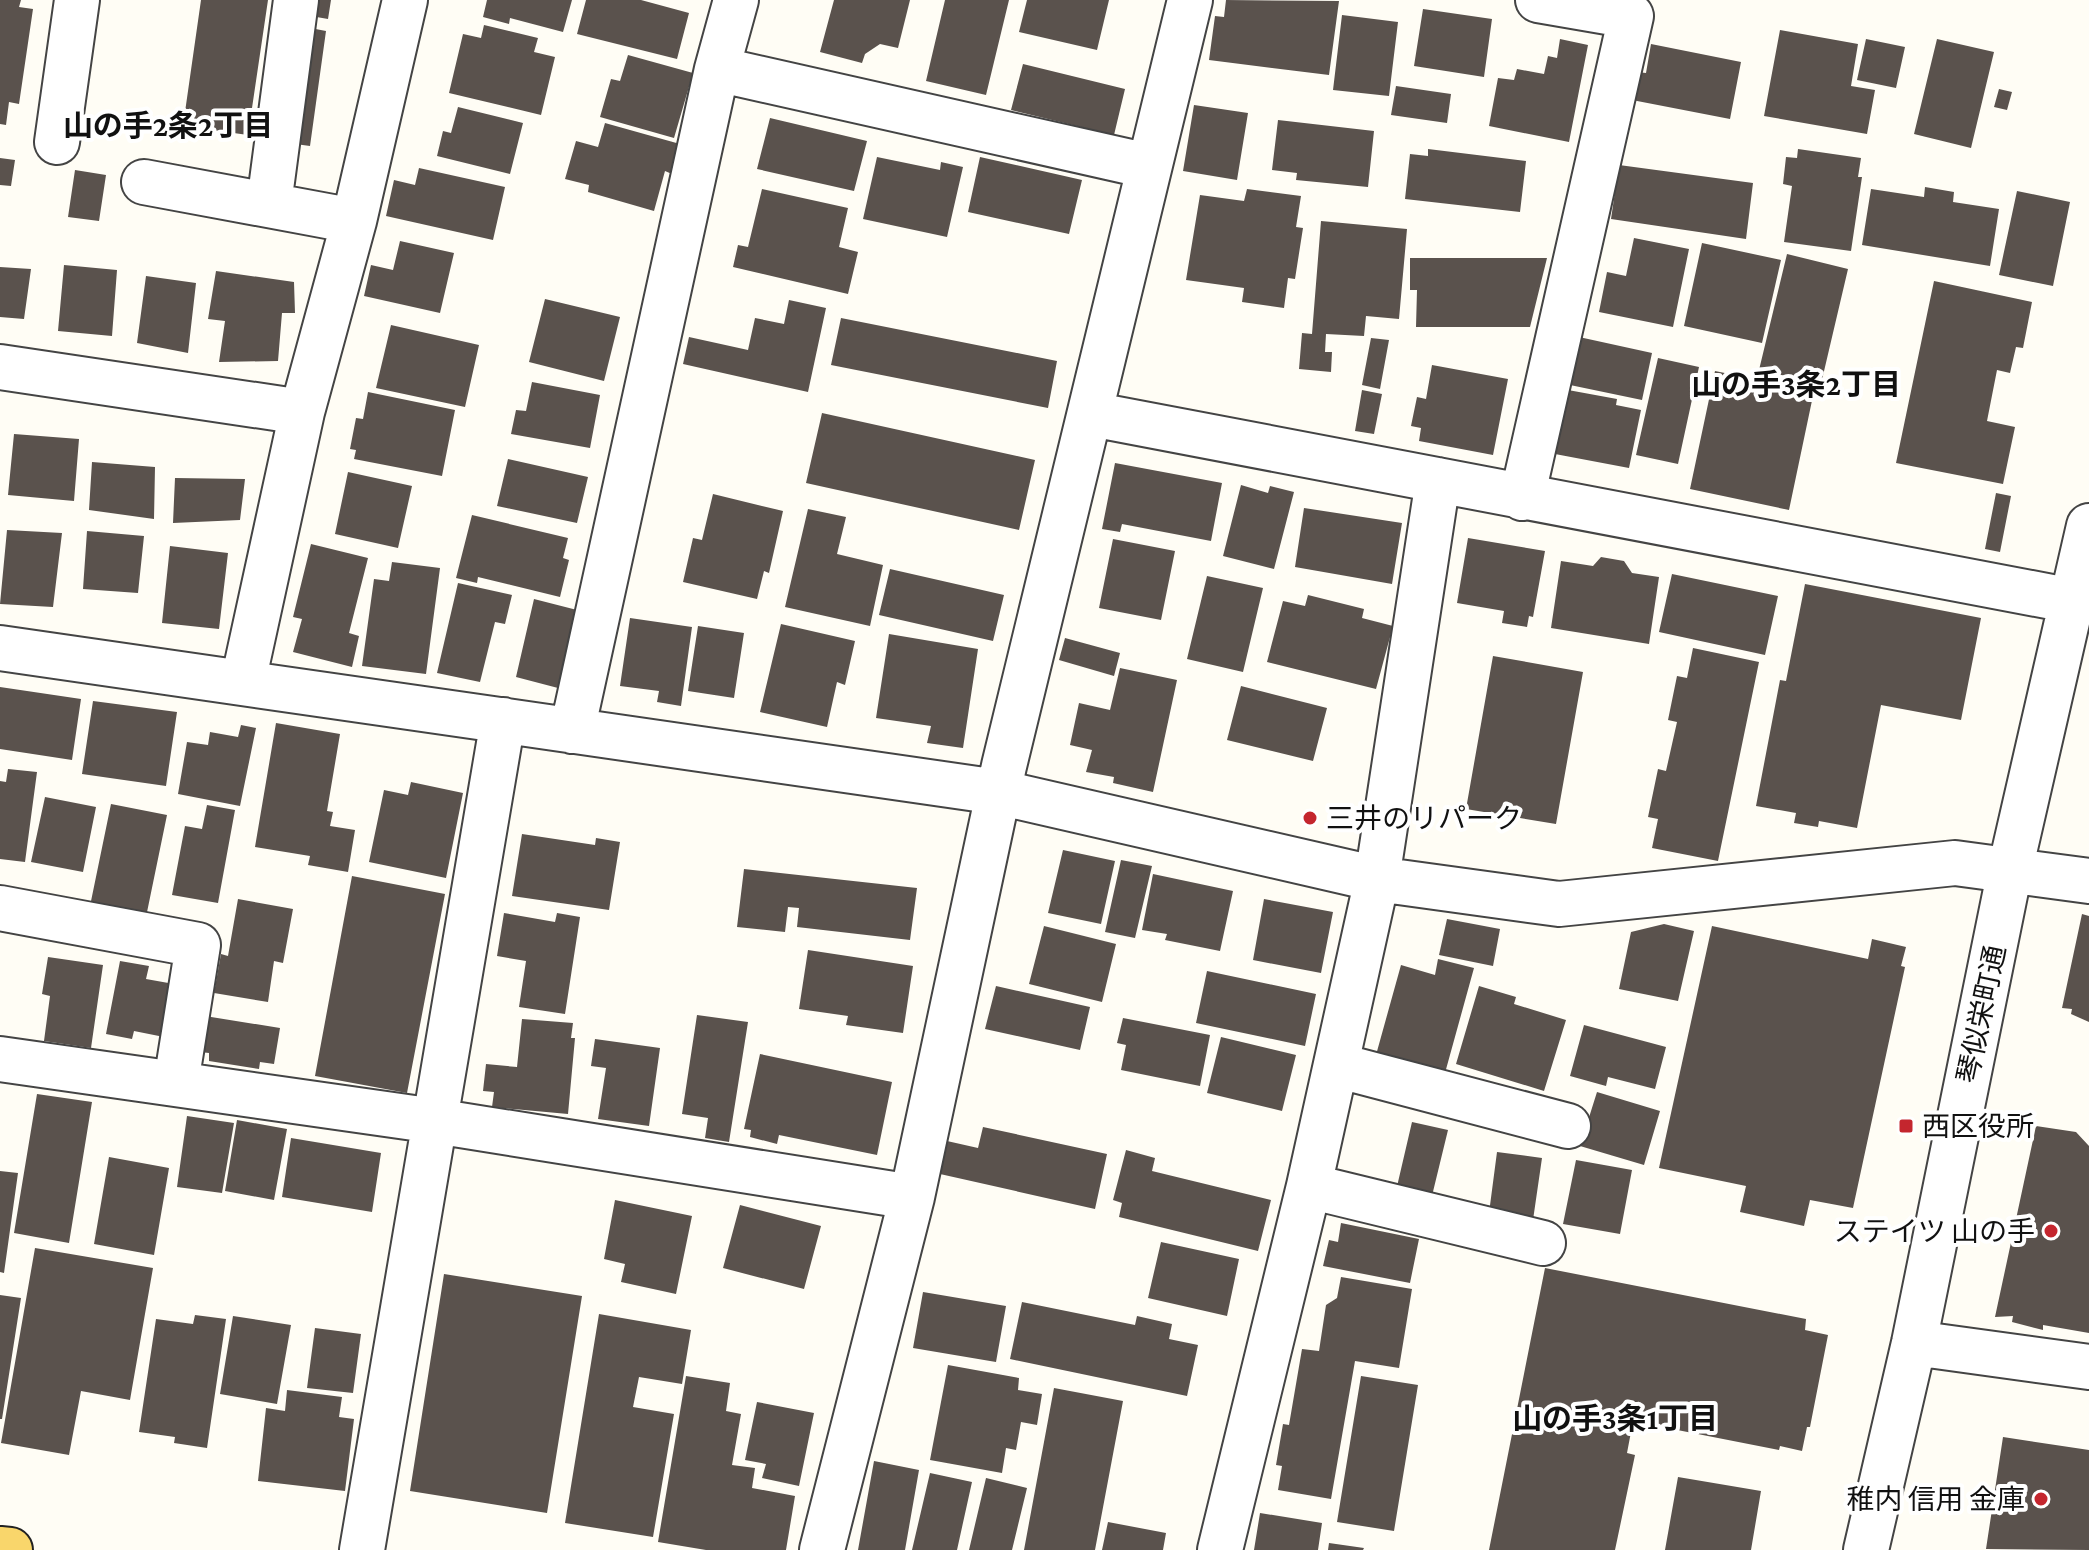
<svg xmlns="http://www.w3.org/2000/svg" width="2089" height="1550" viewBox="0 0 2089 1550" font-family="'Crimson Pro','Noto Sans JP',serif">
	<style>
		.building { fill: #5a524d }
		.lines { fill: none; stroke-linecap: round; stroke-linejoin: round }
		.minor-casing { stroke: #444; stroke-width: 48 }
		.major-casing { stroke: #222; stroke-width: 48 }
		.minor { stroke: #fff; stroke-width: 44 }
		.major { stroke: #f9d66b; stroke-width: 44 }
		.poi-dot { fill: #c4262e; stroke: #fff; stroke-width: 3 }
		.labels { text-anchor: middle; stroke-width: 8; stroke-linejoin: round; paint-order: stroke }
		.poi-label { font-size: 28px; fill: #111; stroke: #fff; text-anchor: start }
		.street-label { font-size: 28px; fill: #111; stroke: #fff }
		.neighbourhood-label { font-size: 30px; font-weight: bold; fill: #111; stroke: #fff }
	</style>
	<rect width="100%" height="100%" fill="#fffdf5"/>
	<!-- building -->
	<path class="building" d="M0,0h21l-2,7 14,2 -14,95 -10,-2 -3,23 -6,-1z
		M201,0h67l-20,135 -65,-9z
		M307,0h24l-3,19 -23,-4z
		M487,0h85l-9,32 -53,-14 -1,6 -26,-7z
		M586,0h55l48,13 -12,46 -100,-25z
		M834,0h76l-12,48 -18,-4 -15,10 -3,9 -42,-11z
		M945,0h64l-23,95 -60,-14z
		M1027,0h82l-12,50 -78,-18z
		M1226,0l113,1 -10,74 -120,-15 6,-44 9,1z
		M1423,9l69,10 -8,58 -70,-11z
		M1342,15l56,7 -9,74 -56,-6z
		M484,25l54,13 -4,14 21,5 -14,58 -92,-22 14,-59 18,4z
		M305,27l21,4 -16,115 -22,-3z
		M1780,30l78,14 -7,42 24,4 -8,44 -103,-18z
		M1560,39l28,6 -19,97 -80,-16 9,-48 16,2 3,-11 27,5 4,-18 9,2z
		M1866,39l39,8 -9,41 -39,-8z
		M1937,39l57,13 -23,96 -57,-14z
		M1651,44l90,18 -11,57 -98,-19 5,-28 9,1z
		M628,55l65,18 -19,65 -74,-21 11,-38 9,2z
		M1023,64l102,25 -11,46 -103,-25z
		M1396,86l55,8 -4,29 -56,-8z
		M1999,89l13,3 -5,18 -13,-3z
		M1194,105l54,8 -11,67 -54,-9z
		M458,107l65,16 -13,51 -73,-18 6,-25 8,2z
		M770,118l97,23 -13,50 -97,-22z
		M1278,120l96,11 -6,56 -72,-7 1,-7 -25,-3z
		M605,123l75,21 -8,30 -7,-3 -11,40 -66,-19 1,-7 -24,-6 11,-38 22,6z
		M1428,149l98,12 -6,51 -115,-13 5,-45 18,2z
		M1798,149l63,9 -3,19h4l-11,74 -67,-9 8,-56 -9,-2 3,-27 11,1z
		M877,157l63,13 1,-8 22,5 -16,70 -84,-18z
		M980,157l102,23 -13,54 -101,-22z
		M0,158l15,2 -4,26 -11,-1z
		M1619,165l134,18 -7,56 -135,-20z
		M419,168l86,19 -12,53 -107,-24 8,-36 21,5z
		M75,170l31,5 -7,46 -31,-4z
		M1925,187l29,5 -1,10 46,7 -9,57 -128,-21 9,-56 53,8z
		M762,189l86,19 -9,39 19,5 -10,42 -115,-27 5,-22 10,2z
		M1247,189l54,7 -5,31 7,1 -8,51 -7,-1 -4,30 -42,-6 2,-14 -58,-8 14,-85 44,6z
		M2017,191l53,11 -17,84 -54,-11z
		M1321,221l86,8 -8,90 -33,-3 -2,20 -38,-2 -1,18h7l-1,20 -32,-3 3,-36 10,1z
		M1634,238l55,11 -16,78 -74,-15 8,-40 19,4z
		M400,241l54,12 -14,60 -76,-17 7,-31 22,5z
		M1702,243l79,17 -19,83 -78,-17z
		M1787,254l61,15 -27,115 -62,-14z
		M1410,258h137l-17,69h-114l1,-37h-7z
		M64,265l53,5 -5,66 -54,-5z
		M0,267l31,2 -7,50 -24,-2z
		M216,271l78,11 1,31h-13l-4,48 -59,1 6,-41 -17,-2z
		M146,276l50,7 -8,70 -51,-10z
		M1934,281l98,21 -9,46 -7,-1 -6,26 -13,-3 -10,51 28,6 -12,57 -107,-21z
		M545,299l75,18 -16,64 -75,-19z
		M789,300l37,8 -18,84 -125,-28 6,-27 59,13 7,-32 29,6z
		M841,318l216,43 -9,47 -217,-43z
		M391,325l88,20 -14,62 -89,-19z
		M1579,337l73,16 -10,47 -72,-15z
		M1371,338l18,2 -9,49 -18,-4z
		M1658,358l41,9 -21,97 -42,-9z
		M1432,365l76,14 -15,76 -74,-14 2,-13 -10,-2 6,-29 9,2z
		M1715,371l99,20 -25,119 -99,-21z
		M532,382l68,13 -10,53 -79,-14 5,-24 10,1z
		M1362,390l20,4 -8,40 -19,-3z
		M1568,390l49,9 -1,6 25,5 -12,58 -74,-14z
		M368,392l87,18 -13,66 -88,-17 2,-9 -6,-1 6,-31 7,1z
		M822,413l213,47 -16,70 -213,-47z
		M14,434l65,5 -5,62 -66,-6z
		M508,459l80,18 -11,46 -80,-17z
		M92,462l63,5 -1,52 -65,-9z
		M1115,463l107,20 -11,58 -89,-17 -2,8 -18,-3z
		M348,472l64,14 -14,62 -63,-14z
		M175,478l70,1 -5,41 -67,3z
		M1241,485l27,8 2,-7 24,6 -20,77 -51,-13z
		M1996,493l15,3 -11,56 -15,-3z
		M713,494l70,17 -14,62 -5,-2 -7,28 -74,-17 10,-44 9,2z
		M1304,508l98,15 -10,61 -97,-17z
		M808,509l38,8 -9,37 46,11 -13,61 -85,-19z
		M472,515l96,23 -5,20 6,2 -9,37 -82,-20 -1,6 -21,-5z
		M7,530l55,3 -9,74 -53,-3z
		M87,531l57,5 -6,57 -55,-4z
		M1468,538l77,13 -12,66 -4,-1 -2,11 -25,-4 2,-12 -47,-8z
		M1113,539l62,12 -14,69 -62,-12z
		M311,544l57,14 -19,75 10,3 -7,31 -59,-15 9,-33 -9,-2z
		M170,546l58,7 -9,76 -57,-6z
		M1601,557l23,4 8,12 27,4 -10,67 -98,-16 10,-67 32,5z
		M392,562l48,6 -14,106 -64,-8 12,-87 15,2z
		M890,569l114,26 -11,46 -114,-26z
		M1672,574l106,22 -13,59 -106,-23z
		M1207,576l56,12 -20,84 -56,-13z
		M458,583l54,12 -7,29 -10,-2 -15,60 -43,-9z
		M1805,584l176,34 -20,102 -80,-15 -24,123 -38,-7 -1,6 -24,-4 2,-10 -40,-7 24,-126 6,1z
		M1308,595l56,14 -2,9 31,8 -17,63 -109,-27 16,-61 22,5z
		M534,599l43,11 -19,78 -42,-11z
		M630,618l62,9 -11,79 -24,-4 2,-11 -39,-5z
		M781,624l74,17 -10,44 -8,-3 -10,45 -67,-15z
		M698,626l46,7 -10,65 -46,-7z
		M889,634l89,15 -15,99 -36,-5 4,-17 -55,-8z
		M1065,638l55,15 -6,23 -55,-16z
		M1693,648l66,14 -41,199 -66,-13 6,-29 -10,-2 10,-48 8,2 11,-49 -9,-2 9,-44 10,2z
		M1493,656l90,16 -27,152 -90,-15z
		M1120,668l57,12 -24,112 -40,-9 1,-6 -28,-5 6,-22 -22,-5 9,-42 31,7z
		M1241,686l86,22 -14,53 -86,-21z
		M0,687l81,12 -9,61 -72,-11z
		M93,701l84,11 -11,74 -84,-12z
		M276,723l64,11 -13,77 6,1 -3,14 25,4 -7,42 -40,-7 2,-9 -55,-9z
		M241,725l15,3 -16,78 -62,-12 9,-52 21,3 2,-13 28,5z
		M8,769l29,3 -12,90 -25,-3v-78l6,1z
		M411,782l52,11 -17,85 -77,-16 15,-72 24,5z
		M45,797l51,10 -13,65 -52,-10z
		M111,804l56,11 -21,102 -56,-11z
		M207,805l28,5 -17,93 -46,-8 13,-69 17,3z
		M522,834l73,11 1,-7 24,4 -11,68 -97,-14z
		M1063,850l52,11 -14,63 -53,-11z
		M1121,860l31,6 -17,72 -30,-6z
		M744,869l173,19 -7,52 -113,-13 2,-19 -11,-1 -3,25 -48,-5z
		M1153,874l80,17 -13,60 -55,-11 2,-6 -25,-4z
		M352,876l93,18 -38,199 -92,-17z
		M238,899l55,10 -10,54 -9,-2 -6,41 -54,-9 7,-39 7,2z
		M1264,899l69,13 -12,61 -68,-13z
		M504,913l51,9 2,-9 23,4 -15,97 -46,-7 7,-46 -29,-5z
		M2082,914l7,2v106l-18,-8 1,-5 -10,-1z
		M1447,919l53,10 -7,37 -54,-11z
		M1664,924l30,7 -16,70 -59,-12 12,-57z
		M1044,926l72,18 -14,58 -73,-18z
		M1712,926l156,33 4,-20 34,8 -5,19 4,1 -52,241 -43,-8 -6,26 -64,-14 6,-26 -87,-18z
		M808,950l105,16 -10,67 -57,-8 2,-9 -49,-7z
		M48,957l55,8 -12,83 -47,-7 6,-45 -8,-2z
		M1438,959l36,9 -29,105 -69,-18 25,-90 34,10z
		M120,961l29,5 -3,13 28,5 -10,53 -30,-6 -2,8 -26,-5z
		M1207,971l109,23 -11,52 -109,-23z
		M996,986l94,21 -10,43 -95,-21z
		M1479,986l37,11 -2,7 52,16 -22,71 -88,-27z
		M697,1015l51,7 -19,120 -24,-4 3,-20 -26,-4z
		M205,1016l75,12 -6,36 -14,-2 -1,7 -50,-8v-8l-9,-1z
		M1123,1018l87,17 -10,51 -79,-16 5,-25 -9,-2z
		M522,1019l51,4 -2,15h4l-7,76 -76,-7 2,-15 -11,-1 3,-27 31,3z
		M1584,1025l82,22 -11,42 -47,-12 -2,9 -36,-10z
		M1221,1037l75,18 -14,56 -75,-18z
		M595,1039l65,9 -11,78 -51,-7 8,-51 -15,-2z
		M760,1054l132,28 -15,73 -98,-20 -2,9 -27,-7 1,-7 -7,-1z
		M1597,1092l63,19 -16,54 -64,-19z
		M37,1094l55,8 -23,141 -55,-10z
		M187,1116l47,7 -12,70 -45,-6z
		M237,1120l50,9 -13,71 -49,-9z
		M1412,1122l36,8 -18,74 -35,-9z
		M2036,1126l40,6 13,14v187l-46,-8v5l-31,-8 1,-6 -18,1z
		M983,1127l124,27 -12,55 -155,-35 7,-33 31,7z
		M291,1138l90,15 -9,59 -90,-15z
		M1126,1150l29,8 -3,13 119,29 -13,51 -139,-34 3,-14 -9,-3z
		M1497,1152l45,6 -9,62 -44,-7z
		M109,1157l60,11 -15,87 -60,-11z
		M1576,1160l56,10 -12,64 -57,-10z
		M0,1171l18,2 -14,100 -4,-1z
		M615,1200l77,16 -16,78 -55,-12 4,-18 -21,-5z
		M740,1205l81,21 -17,63 -81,-21z
		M1341,1223l78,16 -9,44 -87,-17 6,-26 9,2z
		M1161,1242l78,17 -12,57 -79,-18z
		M35,1248l118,20 -23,132 -49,-9 -12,64 -68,-12z
		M1545,1268l261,51 -1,11 23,5 -18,92h-3l-5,24 -22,-5 -1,4 -122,-24 1,-6 -24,-4 -7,37 8,2 -20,95h-126z
		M444,1274l138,22 -35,217 -137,-22z
		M1341,1277l71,12 -13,79 -44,-7 -24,138 -53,-9 4,-24 -6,-1 7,-41 6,1 13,-76 17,2 7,-46 11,-7z
		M923,1292l83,14 -10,56 -83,-14z
		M0,1295l21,3 -19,121h-2z
		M1022,1302l113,23 2,-9 35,8 -3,15 29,6 -11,51 -177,-37z
		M599,1314l92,16 -9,54 -43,-7 -6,30 41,7 -21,123 -88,-14z
		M195,1315l31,4 -19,129 -33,-5 1,-6 -36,-5 17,-113 37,5z
		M233,1316l58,9 -14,79 -57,-10z
		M315,1328l46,6 -8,59 -46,-5z
		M948,1365l71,13 -1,12 24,4 -5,31 -16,-3 -5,28 -10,-2 -4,25 -72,-13z
		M686,1376l44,7 -4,28 15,3 -9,51 23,3 -3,20 43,8 -9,54h-80l-48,-8z
		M1361,1376l57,9 -24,146 -57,-9z
		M1054,1388l69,13 -28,149h-71z
		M287,1390l55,7 -3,20 15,2 -9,72 -87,-10 8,-73 19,3z
		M757,1402l57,11 -15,73 -37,-8 4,-14 -21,-4z
		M2003,1437l86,13v100l-103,-1z
		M874,1461l45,9 -14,80h-47z
		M930,1473l42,9 -15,68h-45z
		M1678,1477l83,14 -10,59h-86z
		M986,1478l41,10 -15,62h-43z
		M1260,1513l62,10 -4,27h-64z
		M1108,1522l58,11 -3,17h-61z
		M1329,1543l35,5 -1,2h-35z"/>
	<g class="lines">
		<defs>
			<path id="minor" d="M717,69l19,-69
				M57,142l20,-142
				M144,182l210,39
				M269,204l27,-204
				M0,367l302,45
				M1091,414l982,187
				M1522,498l109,-482 -93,-16
				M0,648l998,144 379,87 182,25 396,-41 134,18
				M243,682l59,-270 52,-191 51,-221
				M572,731l145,-662 431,97
				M0,908l198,37 -22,138
				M0,1059l435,62 477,76
				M1336,1065l232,61
				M1309,1186l234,57
				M1914,1343l175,24
				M362,1550l141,-830
				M822,1550l90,-353 92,-431 186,-766
				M1220,1550l89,-364 68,-307 61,-399
				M1866,1550l48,-207 96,-473 79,-344"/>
			<path id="major" d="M0,1549l10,1"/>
		</defs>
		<!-- minor casing -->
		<use href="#minor" class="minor-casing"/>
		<!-- major casing -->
		<use href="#major" class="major-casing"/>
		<!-- minor -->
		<use href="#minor" class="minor"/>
		<!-- major -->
		<use href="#major" class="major"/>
	</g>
	<!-- markers -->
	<g class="poi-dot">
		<circle cx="1310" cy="818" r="8"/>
		<rect x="1898" y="1118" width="16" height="16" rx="4"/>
		<circle cx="2051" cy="1231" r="8"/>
		<circle cx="2041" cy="1499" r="8"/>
	</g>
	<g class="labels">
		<!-- poi labels -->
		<g class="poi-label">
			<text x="1326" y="828">三井のリパーク</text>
			<text x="1922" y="1136">西区役所</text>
			<text x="2035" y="1241" text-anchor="end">ステイツ 山の手</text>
			<text x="2025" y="1509" text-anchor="end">稚内 信用 金庫</text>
		</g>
		<!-- street labels -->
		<g class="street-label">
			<text transform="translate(1981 1014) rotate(-78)" y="10">琴似栄町通</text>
		</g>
		<!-- neighbourhood labels -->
		<g class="neighbourhood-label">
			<text x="168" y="136">山の手2条2丁目</text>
			<text x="1796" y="395">山の手3条2丁目</text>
			<text x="1615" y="1429">山の手3条1丁目</text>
		</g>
	</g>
</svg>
